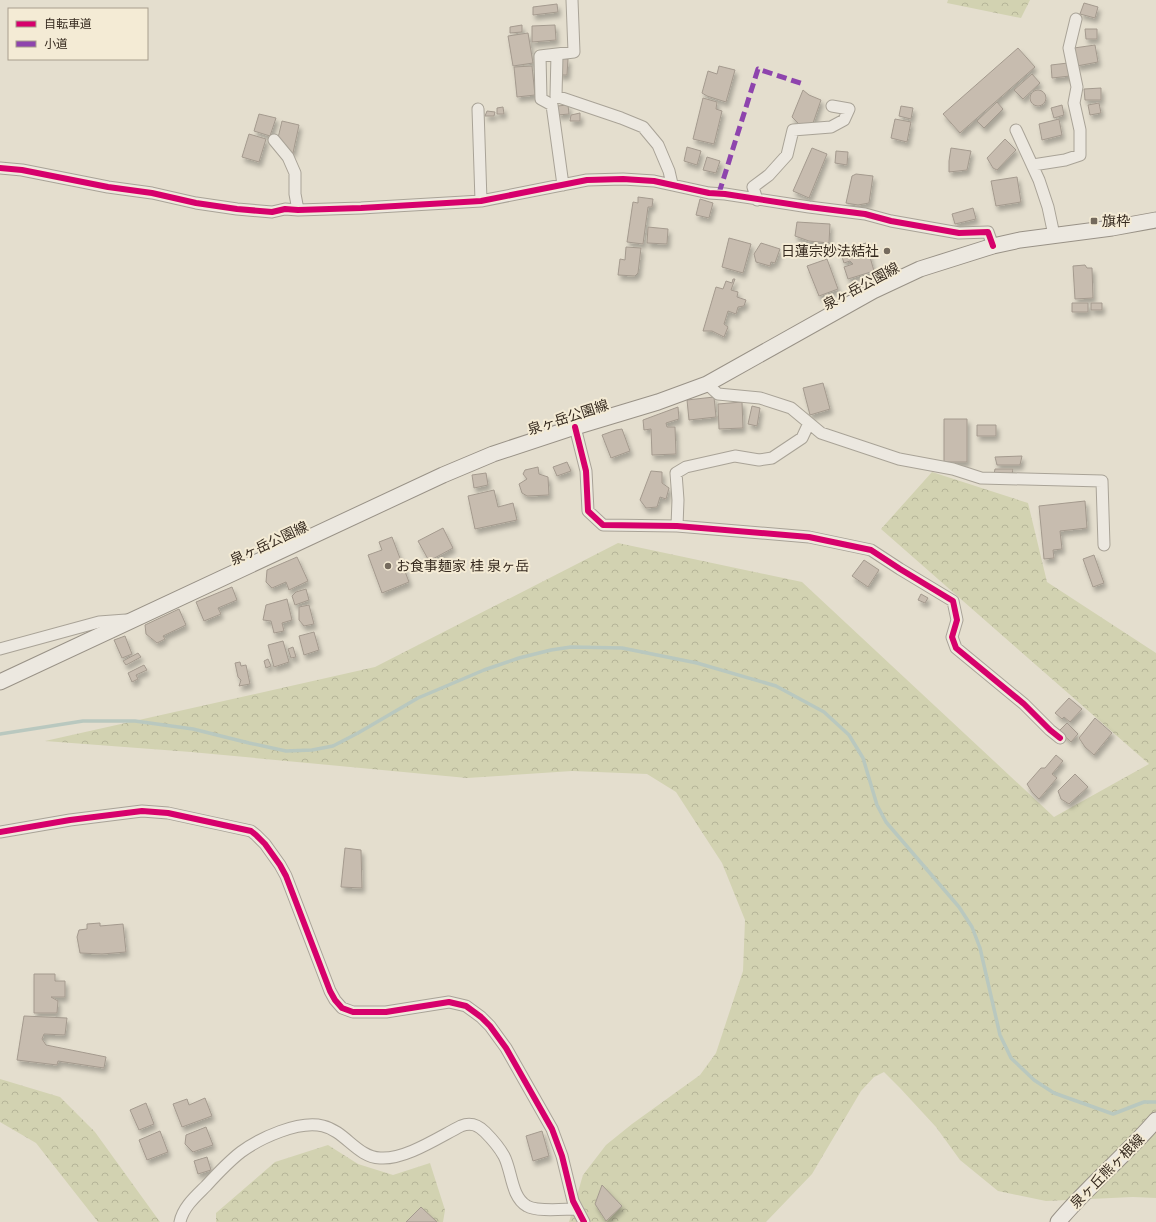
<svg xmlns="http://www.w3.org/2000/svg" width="1156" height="1222" viewBox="0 0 1156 1222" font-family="'Noto Serif','Noto Sans JP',serif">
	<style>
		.forest { fill: url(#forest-crowns) }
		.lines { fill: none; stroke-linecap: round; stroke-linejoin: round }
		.stream { stroke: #b9c8bf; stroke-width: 3.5 }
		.building { fill: #c7bcaf; stroke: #a49a8e; filter: url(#shadow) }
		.street-casing { stroke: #a9a397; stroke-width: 13 }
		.secondary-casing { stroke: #999287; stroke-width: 17 }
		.street { stroke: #ece8e0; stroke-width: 11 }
		.secondary { stroke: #ece8e0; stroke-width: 15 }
		.quiet { stroke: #8e44ad; stroke-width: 5; stroke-dasharray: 10 5; stroke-linecap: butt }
		.cycleway-casing { stroke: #f4ebd5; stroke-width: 8 }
		.cycleway { stroke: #d6006c; stroke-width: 6 }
		.poi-dot { fill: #746a5d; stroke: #f4ebd5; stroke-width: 1.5 }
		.labels { text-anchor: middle; stroke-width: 4; stroke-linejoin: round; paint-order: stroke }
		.poi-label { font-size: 14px; fill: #372b20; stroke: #f4ebd5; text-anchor: start }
		.street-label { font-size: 14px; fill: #372b20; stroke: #f4ebd5 }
	</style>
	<defs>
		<pattern id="forest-crowns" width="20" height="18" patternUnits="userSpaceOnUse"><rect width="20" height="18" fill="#d2d2b1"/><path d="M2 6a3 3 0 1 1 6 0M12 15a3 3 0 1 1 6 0" fill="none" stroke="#b5b498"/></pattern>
		<filter id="shadow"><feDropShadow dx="2.5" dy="4.5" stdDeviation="2" flood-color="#0004"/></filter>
	</defs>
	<rect width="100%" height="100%" fill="#e4dece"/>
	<!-- forest -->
	<path class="forest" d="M948,0h82l-9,18 -74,-15z
		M932,472l96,31 19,79 109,71v545l-23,-1 -87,4 -48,-10 -38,-31 -24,-33 -36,-39 -16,-16 -10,5 -13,14 -49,83 -46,48h-197l14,-47 23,-30 26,-21 68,-49 16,-22 27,-82 2,-51 -23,-57 -46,-71 -29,-18 -75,-3 -105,7 -276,-26 -146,-11 330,-74 243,-124 184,39 252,235 95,-53 -268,-235z
		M0,1079l60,18 35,35 65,90h-62l-62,-79 -36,-21z
		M328,1145l30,19 35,11 37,-12 15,47 -2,12h-227v-9l59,-51z"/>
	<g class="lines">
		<!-- stream -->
		<path class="stream" d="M0,734l83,-13h52l58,8 56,14 37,8 26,-1 21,-4 25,-13 60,-35 66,-28 35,-12 32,-8 20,-3 51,1 75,15 79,23 48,26 25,23 14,23 14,47 9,17 73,85 13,20 8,21 20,87 11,23 23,22 20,13 59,21 31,-12h12"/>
	</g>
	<!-- building -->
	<path class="building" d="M1084,3l14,4 -3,11 -15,-4z
		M557,4l1,8 -25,3v-8z
		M522,25v7l-12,1v-6z
		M555,25l1,15 -24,2v-16z
		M1085,29h12v10h-11z
		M528,33l5,30 -20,3 -5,-30z
		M1095,45l3,17 -21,4 -3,-18z
		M1018,48l17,19 -75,66 -17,-19z
		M560,58l8,1 -1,16h-8z
		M1068,63l2,13 -18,2 -1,-13z
		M532,66l3,29 -18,2 -3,-30z
		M719,66l16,4 -9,32 -19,-6 -5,-3 6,-22 9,3z
		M1032,74l8,9 -17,16 -9,-9z
		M1101,88v12h-16l-1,-11z
		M1030 98a8 8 0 1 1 16 0a8 8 0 1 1-16 0Z
		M803,90l6,5 12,5 -9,26h-11l-9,-9z
		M703,98l14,4 -1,7 6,2 -8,33 -21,-5z
		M997,102l6,7 -19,19 -7,-7z
		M1099,103l2,10 -11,2 -2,-10z
		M568,105l1,9 -11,1 -1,-9z
		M1062,105l2,10 -10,3 -3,-10z
		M901,106l12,2 -2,11 -12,-3z
		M503,107l1,7h-7v-6z
		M487,111l8,1 -1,4h-9z
		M580,113v8h-10l1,-6z
		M259,114l17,4 -6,18 -16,-5z
		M895,119l16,3 -4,20 -16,-4z
		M1059,119l3,16 -20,5 -3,-16z
		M282,121l17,4 -6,28 -8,-5 -7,-10z
		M249,134l17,5 -7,23 -17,-5z
		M1005,139l11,11 -19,20 -4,-2 -6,-10z
		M687,147l14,4 -4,14 -13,-4z
		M812,148l15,6 -18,44 -16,-7z
		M951,148l20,3 -4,19 -18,2v-11z
		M836,151l12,1 -1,13 -12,-2z
		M707,157l13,4 -4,12 -13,-3z
		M856,174l17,2 -4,27 -11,2 -12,-2 6,-27z
		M1017,177l4,25 -25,4 -5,-25z
		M638,197l15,2 -1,8h-4l-5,37 -16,-2 6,-40 5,1z
		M700,199l13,4 -4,15 -13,-3z
		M973,208l3,11 -21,5 -3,-10z
		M797,222l33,2 -1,19 -20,-2 -14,-5z
		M648,227l20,2 -1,15 -20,-1z
		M729,238l22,6 -8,29 -21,-6z
		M761,243l19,6 -5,14 -4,-1 -1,4 -14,-4 -2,-8z
		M866,243l8,28 -26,8 -4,-12 9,-3 -3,-3 -6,2 -4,-12z
		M626,247l15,1 -3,25 -3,3 -17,-1 2,-16 5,1z
		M827,259l11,30 -19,7 -12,-30z
		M1085,265l2,3h5l1,30 -18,1 -2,-33z
		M733,279h2l-4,11 7,2 -1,5 9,3 -2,6 -6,1 -2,7 -8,-3 -4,13 4,3 -4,10 -12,-6h-9l13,-44 7,2 3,-8 6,2z
		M1072,303h16v9h-16z
		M1091,303h11v7h-11z
		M823,383l7,26 -20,6 -7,-27z
		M714,397l2,20 -27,3 -2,-20z
		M742,402l1,26 -24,1 -1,-25z
		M752,406l8,2 -3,18 -9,-2z
		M678,407l1,12 -13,4 1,4h8l1,27 -24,1 -1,-26 -7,1 -1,-10z
		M944,419h23v43h-23z
		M977,425h19v11h-19z
		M622,429l8,22 -19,7 -9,-23 14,-5z
		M1022,456l-2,9h-23l-2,-8z
		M567,462l4,9 -14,5 -4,-9z
		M538,467l1,7 9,3 1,18 -22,1 -5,-3 -3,-9 8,-5 -4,-5 2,-4z
		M995,469h18l-1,5h-18z
		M651,471l11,1v11l7,5 -3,11 -6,-2 -3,10 -11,1 -6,-8z
		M486,473l2,12 -14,3 -2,-13z
		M494,490l4,17 15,-4 4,17 -42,9 -7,-33z
		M1085,501l2,27 -27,3 2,18 -9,1 1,8 -10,1 -5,-53z
		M443,528l10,20 -24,13 -11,-20z
		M392,537l17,45 -27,11 -14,-38 14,-5 -3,-8z
		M1094,555l10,28 -11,4 -10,-28z
		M297,557l11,24 -19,9 -3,-8 -14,6 -6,-6 1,-12z
		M864,560l15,10 -11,17 -16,-11z
		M232,587l5,13 -19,8 3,6 -17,7 -8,-19z
		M306,589l3,11 -14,5 -3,-9 4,-4z
		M921,594l7,4 -3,5 -7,-3z
		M287,599l5,21 -10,3 2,8 -10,2 -3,-12 -8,-1 3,-15z
		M309,605l5,19 -10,2 -5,-6v-13z
		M179,609l7,16 -23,11 2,3 -8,4 -11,-9 -1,-9z
		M314,632l5,18 -15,5 -5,-19z
		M125,636l7,18 -10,4 -8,-18z
		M283,641l6,21 -15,5 -6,-22z
		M293,647l3,10 -5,1 -3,-9z
		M138,653l3,4 -15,8 -3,-4z
		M268,659l3,7 -5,2 -2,-7z
		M240,662l1,4 5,-1 4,19 -11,2 2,-6 -3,-3 -3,-14z
		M144,665l3,5 -11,5 2,4 -6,3 -4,-9z
		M1069,698l13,11 -12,13 -6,-5 -2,2 -7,-6z
		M1095,718l17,15 -18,22 -9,-8 -6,-9z
		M1067,723l11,11 -7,8 -12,-11z
		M1056,755l7,6 -11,13 5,4 -18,21 -7,-7 -5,-8 14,-16h4z
		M1075,774l13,13 -19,17 -8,-5 -3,-8z
		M345,848l16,2 1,38 -21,-1z
		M100,923v3l23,-2 3,28 -24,2 -22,-1 -3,-16 2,-7 8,-1v-5z
		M34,974h21v7h10v16h-14l7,4 -1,12h-23z
		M24,1016l43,2 -2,17 -21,-1 -2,5 4,6 60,12 -2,11 -46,-7 -1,4 -40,-5z
		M205,1098l7,18 -30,11 -9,-23 14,-5 2,6z
		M146,1103l8,21 -15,6 -9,-20z
		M206,1127l7,18 -20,7 -8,-8 1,-9z
		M160,1131l8,21 -21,8 -8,-20z
		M542,1131l7,25 -16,5 -7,-25z
		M207,1157l4,13 -13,4 -4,-13z
		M602,1185l20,21 -16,15 -11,-17z
		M421,1207l16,15h-31z"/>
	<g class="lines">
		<defs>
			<path id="street" d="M557,54l-1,42 65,22 22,9 15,18 11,26 3,13
				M478,109l3,92
				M1016,130l23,50 9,27 6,28
				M274,140l14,17 7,16v21l3,16
				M1033,165l32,-5 15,-5v-25l-6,-27 3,-16 -8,-39 7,-29
				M0,168l22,2 86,17 44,6 44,10 41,6 35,3 13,-3 13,1 63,-2 120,-7 106,-21 36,-1 31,2 55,12 16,1 84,13 56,7 26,7 68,12 29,-1 5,14
				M563,185l-11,-80 -11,-6 -1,-43 34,-4 -2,-52
				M757,200l-4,-13 16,-12 18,-20 6,-25 38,-3 13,-7 5,-11 -17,-3
				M809,423l12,10 78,26 54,10 28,9 121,3 2,64
				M575,427l11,44 2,40 15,14 74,1 132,11 62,13 29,19 53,32 4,19 -5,17 4,11 68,56 26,26 10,8
				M677,526l1,-26 -2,-27 10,-6 49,-11 24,4 13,-2 30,-20 7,-15 -18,-15 -31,-10 -42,-4 -11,-10
				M0,649l99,-27 27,-2
				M0,832l70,-12 72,-9 26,2 83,18 5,4 9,9 15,21 6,11 44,115 5,9 7,8 11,4h33l63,-10 17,4 15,11 9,9 16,22 46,81 10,27 11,45 11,21
				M180,1222c3,-15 16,-26 26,-36 11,-12 22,-24 35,-34 19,-14 58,-32 82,-26 22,5 34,31 57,32 25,2 59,-21 81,-32 10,-4 17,-1 24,6 8,8 14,15 19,24 8,15 7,41 23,50 10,6 37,3 49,3"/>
			<path id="secondary" d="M0,682l443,-207 50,-21 82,-27 83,-25 49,-18 166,-93 47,-22 73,-23 27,-6 92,-12 44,-8
				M1058,1222c30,-36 67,-66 98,-102"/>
		</defs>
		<!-- street casing -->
		<use href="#street" class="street-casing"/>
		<!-- secondary casing -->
		<use href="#secondary" class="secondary-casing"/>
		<!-- street -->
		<use href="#street" class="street"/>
		<!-- secondary -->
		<use href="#secondary" class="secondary"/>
		<!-- quiet -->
		<path class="quiet" d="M719,193l39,-124 45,15"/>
		<defs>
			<path id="cycleway" d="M0,168l22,2 86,17 44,6 44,10 41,6 35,3 13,-3 13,1 63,-2 120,-7 106,-21 36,-1 31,2 55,12 16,1 84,13 56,7 26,7 68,12 29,-1 5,14
				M575,427l11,44 2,40 15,14 74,1 132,11 62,13 29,19 53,32 4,19 -5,17 4,11 68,56 26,26 10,8
				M0,832l70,-12 72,-9 26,2 83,18 5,4 9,9 15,21 6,11 44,115 5,9 7,8 11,4h33l63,-10 17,4 15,11 9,9 16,22 46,81 10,27 11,45 11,21"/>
		</defs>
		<!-- cycleway casing -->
		<use href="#cycleway" class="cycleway-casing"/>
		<!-- cycleway -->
		<use href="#cycleway" class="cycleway"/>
	</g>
	<!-- markers -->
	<g class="poi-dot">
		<rect x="1090" y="217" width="8" height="8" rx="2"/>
		<circle cx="887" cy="251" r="4"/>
		<circle cx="388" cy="566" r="4"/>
	</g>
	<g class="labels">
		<!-- poi labels -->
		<g class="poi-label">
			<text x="1102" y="226">旗枠</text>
			<text x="879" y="256" text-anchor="end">日蓮宗妙法結社</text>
			<text x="396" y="571">お食事麺家 桂 泉ヶ岳</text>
		</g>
		<!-- street labels -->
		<g class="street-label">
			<text transform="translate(861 286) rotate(-28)" y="5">泉ヶ岳公園線</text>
			<text transform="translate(568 417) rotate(-18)" y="5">泉ヶ岳公園線</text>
			<text transform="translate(269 543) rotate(-25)" y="5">泉ヶ岳公園線</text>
			<text transform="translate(1107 1171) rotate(-45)" y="5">泉ヶ丘熊ヶ根線</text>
		</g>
	</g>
	<!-- legend -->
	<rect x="8" y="8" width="140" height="52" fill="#f4ebd5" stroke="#a89e8d"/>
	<rect x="16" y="21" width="20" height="6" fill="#d6006c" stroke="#a89e8d"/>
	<text x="44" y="28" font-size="12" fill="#372b20">自転車道</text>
	<rect x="16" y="41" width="20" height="6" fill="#8e44ad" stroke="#a89e8d"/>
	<text x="44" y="48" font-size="12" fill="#372b20">小道</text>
</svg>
